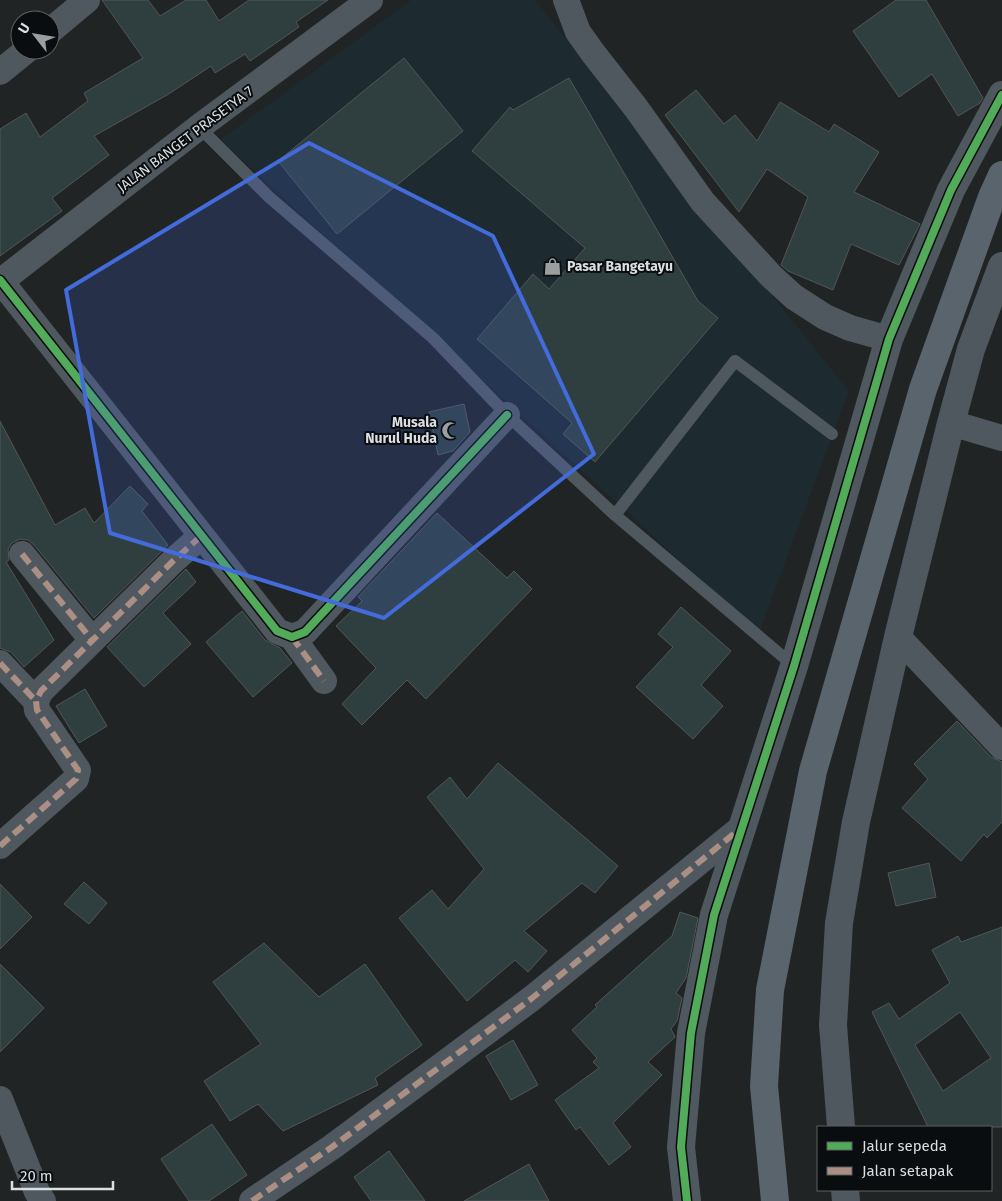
<svg xmlns="http://www.w3.org/2000/svg" width="1002" height="1201" viewBox="0 0 1002 1201" font-family="'Fira Sans',sans-serif">
	<style>
		.built { fill: #1d2a2f }
		.building { fill: #2f3e3f; stroke: #535656; fill-rule: evenodd }
		.lines { fill: none; stroke-linecap: round; stroke-linejoin: round }
		.service { stroke: #50585f; stroke-width: 12 }
		.minor { stroke: #50585f; stroke-width: 26 }
		.tertiary { stroke: #50585f; stroke-width: 28 }
		.secondary { stroke: #5a646c; stroke-width: 28 }
		.quiet { stroke: #ac8f84; stroke-width: 6; stroke-dasharray: 12 6; stroke-linecap: butt }
		.cycleway-casing { stroke: #0a0d0f; stroke-width: 11 }
		.cycleway { stroke: #51ab58; stroke-width: 8 }
		.marked { fill: #436bda; fill-opacity: 0.2; stroke: #436bda; stroke-width: 4; stroke-linejoin: round }
		.labels { text-anchor: middle; stroke-width: 4; stroke-linejoin: round; paint-order: stroke }
		.street-label { font-size: 14px; fill: #dadfe1; stroke: #0a0d0f }
		.poi-label { font-size: 14px; font-weight: bold; fill: #dadfe1; stroke: #0a0d0f; text-anchor: start }
	</style>
	<rect width="100%" height="100%" fill="#202425"/>
	<!-- built -->
	<path class="built" d="M411,0h124l314,391 -90,242 -539,-493z"/>
	<!-- building -->
	<path class="building" d="M102,0h46l12,16 26,-16h20l13,21 30,-21h79l-32,22 3,5 -49,34 -5,-7 -30,19 -4,-7 -44,29 -73,41 15,19 -57,43 10,13 -62,45v-127l26,-16 14,24 48,-36 -4,-8 59,-35z
		M896,0h30l57,98 -3,5 -22,13 -26,-42 -33,23 -46,-66z
		M404,58l59,73 -126,103 -59,-73z
		M569,78l129,223 20,17 -123,144 -32,-28 9,-11 -95,-84 56,-65 16,15 36,-41 -113,-97 38,-44 3,3z
		M696,90l28,34 11,-9 22,26 23,-39 49,30 5,-8 45,28 -25,40 66,32 -21,41 -48,-21 -18,46 -45,-19 -7,-6 27,-68 -41,-28 -28,43 -74,-97z
		M464,404l6,28 -17,19 -15,4 -9,-43z
		M0,421l55,104 30,-17 9,15 36,-37 18,18 -6,7 26,34 -74,73 -60,-73 -6,-5 -8,-1 -8,4 -4,6 1,11 -3,2 48,78 -30,27 -13,-15 -11,-4z
		M437,513l70,65 7,-7 18,18 -106,110 -19,-19 -45,45 -20,-21 34,-36 -40,-42 26,-25 -4,-4z
		M186,569l10,13 -33,31 28,31 -47,43 -37,-40z
		M681,607l50,44 -30,34 22,21 -30,33 -57,-52 37,-40 -15,-13z
		M242,611l23,29 15,8 12,15 -39,34 -47,-55z
		M85,689l22,37 -28,17 -23,-37z
		M957,721l34,36 11,5v60l-15,16 -3,-4 -23,27 -59,-53 26,-29 -14,-15z
		M498,763l120,103 -23,27 -13,-10 -58,48 23,20 -19,21 -13,-12 -48,41 -68,-83 33,-28 16,19 36,-40 -57,-72 23,-20 17,22z
		M929,863l7,34 -40,9 -8,-33z
		M84,882l23,21 -18,21 -25,-20z
		M0,884l32,33 -32,32z
		M680,912l18,6 -12,60 -10,15 6,5 -5,23 -6,8 4,8 -27,25 14,13 -49,48 18,24 -22,18 -29,-38 -4,3 -21,-30 44,-32 -6,-6 4,-4 -25,-28 25,-23 -2,-2 77,-69z
		M1002,927v200h-74l-56,-115 17,-9 10,16 51,-36 -18,-33 26,-14 3,6zM960,1012l31,46 -48,33 -28,-46z
		M264,943l55,54 46,-33 57,81 -47,33 3,7 -95,46 -25,-27 -28,17 -26,-40 57,-37 -48,-62z
		M0,964l44,44 -44,44z
		M513,1040l25,45 -27,15 -25,-44z
		M212,1124l35,51 -38,26h-20l-28,-42z
		M389,1151l36,50h-54l-17,-24z
		M529,1164l20,37h-85z"/>
	<g class="lines">
		<!-- service -->
		<path class="service" d="M199,127l70,70 164,141 74,77 108,100 179,151
			M615,515l120,-154 97,73"/>
		<!-- minor -->
		<path class="minor" d="M566,0l12,32 15,21 43,55 67,94 68,74 23,21 31,20 25,11 39,11
			M50,31l37,-31
			M0,72l27,-22
			M0,280l277,351 15,6 13,-5 202,-217
			M0,282l199,-155 171,-127
			M951,423l51,15
			M22,554l70,86
			M292,637l32,44
			M898,637l104,110
			M0,663l36,38
			M0,846l76,-67 2,-9 -41,-60 -1,-9 5,-10 132,-130 27,-24
			M0,1099l37,93 6,9
			M252,1201l80,-54 199,-148 210,-171"/>
		<!-- tertiary -->
		<path class="tertiary" d="M841,1127l-8,-102 6,-102 17,-101 42,-185 53,-214 20,-74 31,-83
			M845,1190l1,11
			M687,1201l-6,-54 10,-114 23,-118 80,-249 95,-327 62,-149 51,-95"/>
		<!-- secondary -->
		<path class="secondary" d="M775,1201l-11,-115 6,-96 43,-219 110,-382 69,-192 10,-22"/>
		<!-- quiet -->
		<path class="quiet" d="M22,554l70,86
			M292,637l32,44
			M0,663l36,38
			M0,846l76,-67 2,-9 -41,-60 -1,-9 5,-10 132,-130 27,-24
			M252,1201l80,-54 199,-148 210,-171"/>
		<defs>
			<path id="cycleway" d="M0,280l277,351 15,6 13,-5 202,-217
				M687,1201l-6,-54 10,-114 23,-118 80,-249 95,-327 62,-149 51,-95"/>
		</defs>
		<!-- cycleway casing -->
		<use href="#cycleway" class="cycleway-casing"/>
		<!-- cycleway -->
		<use href="#cycleway" class="cycleway"/>
	</g>
	<!-- marked area -->
	<path class="marked" d="M309,143l184,93 101,218 -210,164 -274,-85 -44,-243z"/>
	<!-- icons -->
	<defs>
		<symbol id="shop-bare" viewBox="-9 -9 18 18"><path d="M-5-2.5h2.3a2.7 3.5 0 0 1 5.4 0H5L5.5 6h-11ZM-1.5-2.5h3a1.5 2.3 0 0 0-3 0Z" fill="#999e9f" stroke="#0a0d0f" stroke-width="2.5" paint-order="stroke"/></symbol>
		<symbol id="mosque-bare" viewBox="-9 -9 18 18"><path d="M3.5-4.9A6 6 0 1 0 3.5 4.9A5 5 0 1 1 3.5-4.9Z" fill="#999e9f" stroke="#0a0d0f" stroke-width="2.5" paint-order="stroke"/></symbol>
	</defs>
	<g fill-rule="evenodd">
		<use href="#shop-bare" x="540" y="254" width="25" height="25"/>
		<use href="#mosque-bare" x="438" y="418" width="25" height="25"/>
	</g>
	<g class="labels">
		<!-- street labels -->
		<g class="street-label">
			<text transform="translate(185 139) rotate(-37)" y="5">JALAN BANGET PRASETYA 7</text>
		</g>
		<!-- poi labels -->
		<g class="poi-label">
			<text x="567" y="271">Pasar Bangetayu</text>
			<text x="437" y="427" text-anchor="end">Musala<tspan x="437" dy="16">Nurul Huda</tspan></text>
		</g>
	</g>
	<!-- legend -->
	<rect x="817" y="1126" width="175" height="65" fill="#0a0d0f" stroke="#5d6163"/>
	<rect x="827" y="1142" width="25" height="8" fill="#51ab58" stroke="#5d6163"/>
	<text x="862" y="1151" font-size="15" fill="#dadfe1">Jalur sepeda</text>
	<rect x="827" y="1167" width="25" height="8" fill="#ac8f84" stroke="#5d6163"/>
	<text x="862" y="1176" font-size="15" fill="#dadfe1">Jalan setapak</text>
	<!-- north arrow -->
	<g transform="translate(35 35) rotate(301)"><circle r="24" fill="#0a0d0f" stroke="#5d6163"/>
	<path d="M0-4L9 19L0 12L-9 19Z" fill="#999e9f"/>
	<text y="-8" font-size="14" font-weight="bold" text-anchor="middle" fill="#dadfe1">U</text>
	</g>
	<!-- scale -->
	<path d="M12 1181v8h101v-8" fill="none" stroke="#dadfe1" stroke-width="2.5"/>
	<text x="20" y="1181" font-size="15" fill="#dadfe1" stroke="#0a0d0f" stroke-width="4" paint-order="stroke">20 m</text>
</svg>
